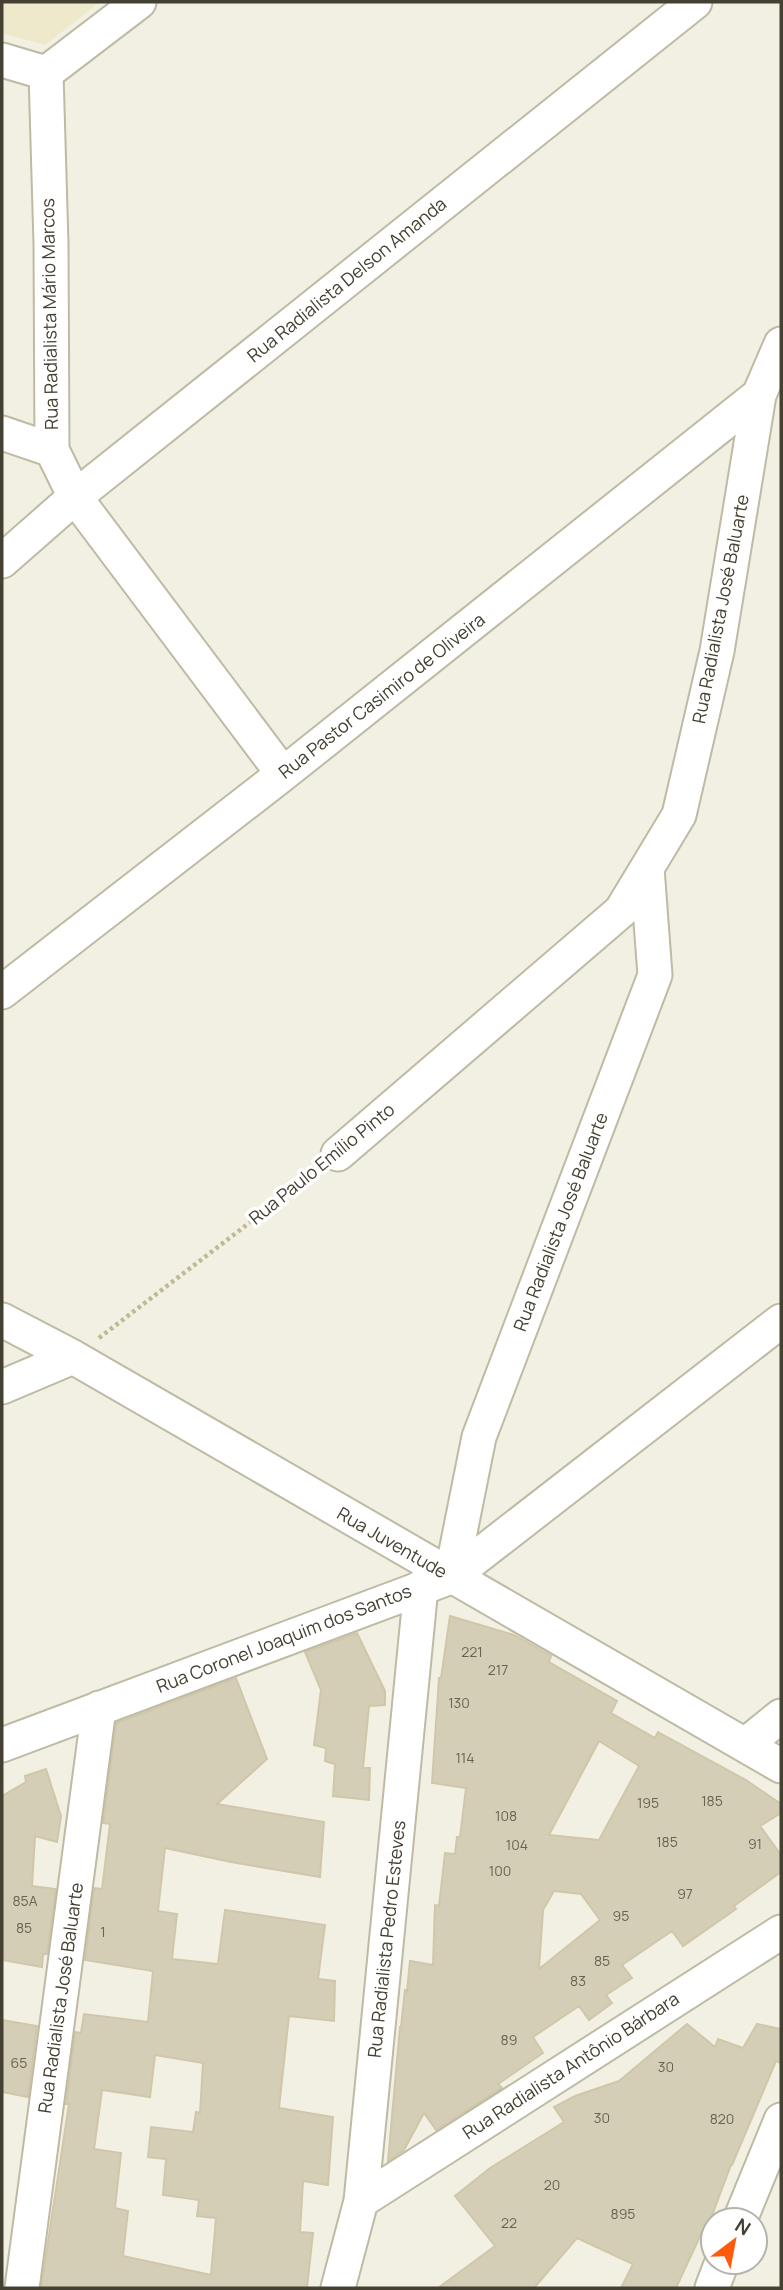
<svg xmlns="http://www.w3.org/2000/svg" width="783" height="2290" viewBox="0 0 783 2290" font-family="Manrope,sans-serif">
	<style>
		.education { fill: #ede9ca }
		.building { fill: #d4ceb6; stroke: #d0c7a9; stroke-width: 2; fill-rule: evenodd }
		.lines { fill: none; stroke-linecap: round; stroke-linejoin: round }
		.street-casing { stroke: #bebaa4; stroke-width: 37 }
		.path { stroke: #c1b994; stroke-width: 4.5; stroke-dasharray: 3.5 3.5; stroke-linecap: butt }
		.street { stroke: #fff; stroke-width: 33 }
		.labels { text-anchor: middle; stroke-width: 7; stroke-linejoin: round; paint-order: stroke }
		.number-label { font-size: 14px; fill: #686453 }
		.street-label { font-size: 18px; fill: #444032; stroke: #fff }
	</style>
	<rect width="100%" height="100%" fill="#f2f0e2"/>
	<!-- education -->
	<path class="education" d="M2,2h98l-55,43 -43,-12z"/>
	<!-- building -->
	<path class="building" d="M450,1616l64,19 18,10 19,11 -2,6 68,39 -6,12 44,25 3,-6 88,48 35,24v9l-21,13 21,29v17l-47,34 2,3 -53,37 -11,-15 -50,34 10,13 -26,17 6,8 -23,17 -10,-14 -46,31 10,16 -45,31 4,4 -66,42 -12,-17 -20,37 -16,11 12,-134h1l4,-37 2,1 3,-30 23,4 2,-60 4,1 6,-53 10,1 2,-17h3l6,-49 -34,-5 7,-105h2zM599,1741l40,25 -40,74 -50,-5zM554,1891l27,3 19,26 -61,49 4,-59z
		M357,1633l28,58v14l-16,1 -6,62h7l-1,32 -36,-4 2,-32 -10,-3 1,-13 -12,-3 7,-55 -16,-38z
		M236,1678l31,81 -50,45 107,18 -4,55 -89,-15 -66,-14 -7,63 19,3 -5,45 46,5 7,-54 100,15 -7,54 17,2 -1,40 -45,-5 -10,92 54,9 -5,68 -25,-4 -3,51 13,1 -6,55h-266l28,-184h-3l9,-72 6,1 3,-19 64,8 5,-51 -68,-11 9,-72 8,1 8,-65 -7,-1 13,-100zM155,2055l48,8 -3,50 -4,-1 -3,20 -42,-5 -3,30 18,2 -3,36 36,5 -2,16 19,2 -5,57 -88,-19 5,-45 -13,-3 6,-55 -27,-4 8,-59 48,7z
		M46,1769l15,47 -4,26 -22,-6 -3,50 24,3 -9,65h-4l-1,13 -40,-7v-164l24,-14 -1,-6z
		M2,2020l35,6 -9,71 -26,-5z
		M687,2024l28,23 3,-8 25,9 14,-24 24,5v34l-5,-2 -44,104h-1l-26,69 -3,-2 -26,56h-55l12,-24 -56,-26 -43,50h-96l57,-42 -40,-50 35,-28 74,-46 -10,-15 21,-11 44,-15z"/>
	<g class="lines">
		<defs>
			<path id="street" d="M2,60l44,13
				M46,73l5,171 1,206 23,47 208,277
				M46,73l93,-71
				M2,433l50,17
				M2,561l73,-64 620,-495
				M2,992l281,-218 476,-379
				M338,1154l283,-243 58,-96 38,-164 42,-256 22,-51
				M2,1320l71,37 708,409
				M2,1387l71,-30
				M451,1577l28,-140 176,-462 -8,-107
				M2,1745l449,-168 330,-256
				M745,1745l36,-29
				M361,2201l420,-269
				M740,2220l41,-100
				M22,2288l77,-580
				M338,2288l23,-87 60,-614
				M712,2288l10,-26"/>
		</defs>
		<!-- street casing -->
		<use href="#street" class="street-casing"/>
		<!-- path -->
		<path class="path" d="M99,1338l218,-167"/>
		<!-- street -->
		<use href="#street" class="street"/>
	</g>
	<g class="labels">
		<!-- number labels -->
		<g class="number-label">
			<text x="472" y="1657">221</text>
			<text x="498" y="1675">217</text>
			<text x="459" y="1708">130</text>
			<text x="465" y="1763">114</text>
			<text x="712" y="1806">185</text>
			<text x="648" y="1808">195</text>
			<text x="506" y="1821">108</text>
			<text x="667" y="1847">185</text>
			<text x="755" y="1849">91</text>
			<text x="517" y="1850">104</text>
			<text x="500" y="1876">100</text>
			<text x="685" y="1899">97</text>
			<text x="25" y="1906">85A</text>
			<text x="621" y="1921">95</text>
			<text x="24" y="1933">85</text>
			<text x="103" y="1937">1</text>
			<text x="602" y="1966">85</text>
			<text x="578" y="1986">83</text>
			<text x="509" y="2045">89</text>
			<text x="19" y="2068">65</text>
			<text x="666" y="2072">30</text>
			<text x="602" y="2123">30</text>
			<text x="722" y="2124">820</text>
			<text x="552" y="2190">20</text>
			<text x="623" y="2219">895</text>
			<text x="509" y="2228">22</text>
		</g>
		<!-- street labels -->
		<g class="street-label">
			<text transform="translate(347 280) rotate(-39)" y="6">Rua Radialista Delson Amanda</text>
			<text transform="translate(50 314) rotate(-91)" y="6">Rua Radialista Mário Marcos</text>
			<text transform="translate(721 609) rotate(-79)" y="6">Rua Radialista José Baluarte</text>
			<text transform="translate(382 696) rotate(-38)" y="6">Rua Pastor Casimiro de Oliveira</text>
			<text transform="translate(322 1164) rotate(-39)" y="6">Rua Paulo Emílio Pinto</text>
			<text transform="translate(561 1222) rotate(-69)" y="6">Rua Radialista José Baluarte</text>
			<text transform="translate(392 1543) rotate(30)" y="6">Rua Juventude</text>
			<text transform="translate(284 1639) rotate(-21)" y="6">Rua Coronel Joaquim dos Santos</text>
			<text transform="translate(387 1939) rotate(-84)" y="6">Rua Radialista Pedro Esteves</text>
			<text transform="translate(61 1998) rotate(-82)" y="6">Rua Radialista José Baluarte</text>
			<text transform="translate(571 2066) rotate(-33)" y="6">Rua Radialista Antônio Bárbara</text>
		</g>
	</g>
	<!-- border -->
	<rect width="783" height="2290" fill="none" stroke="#444032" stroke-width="7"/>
	<!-- north arrow -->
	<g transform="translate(734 2241) rotate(32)"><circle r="33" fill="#ffffff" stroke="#b4b3ad" stroke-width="2"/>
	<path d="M0-5L12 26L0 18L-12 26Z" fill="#ff5b0c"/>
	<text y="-10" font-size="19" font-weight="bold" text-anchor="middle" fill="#444032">N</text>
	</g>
</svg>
